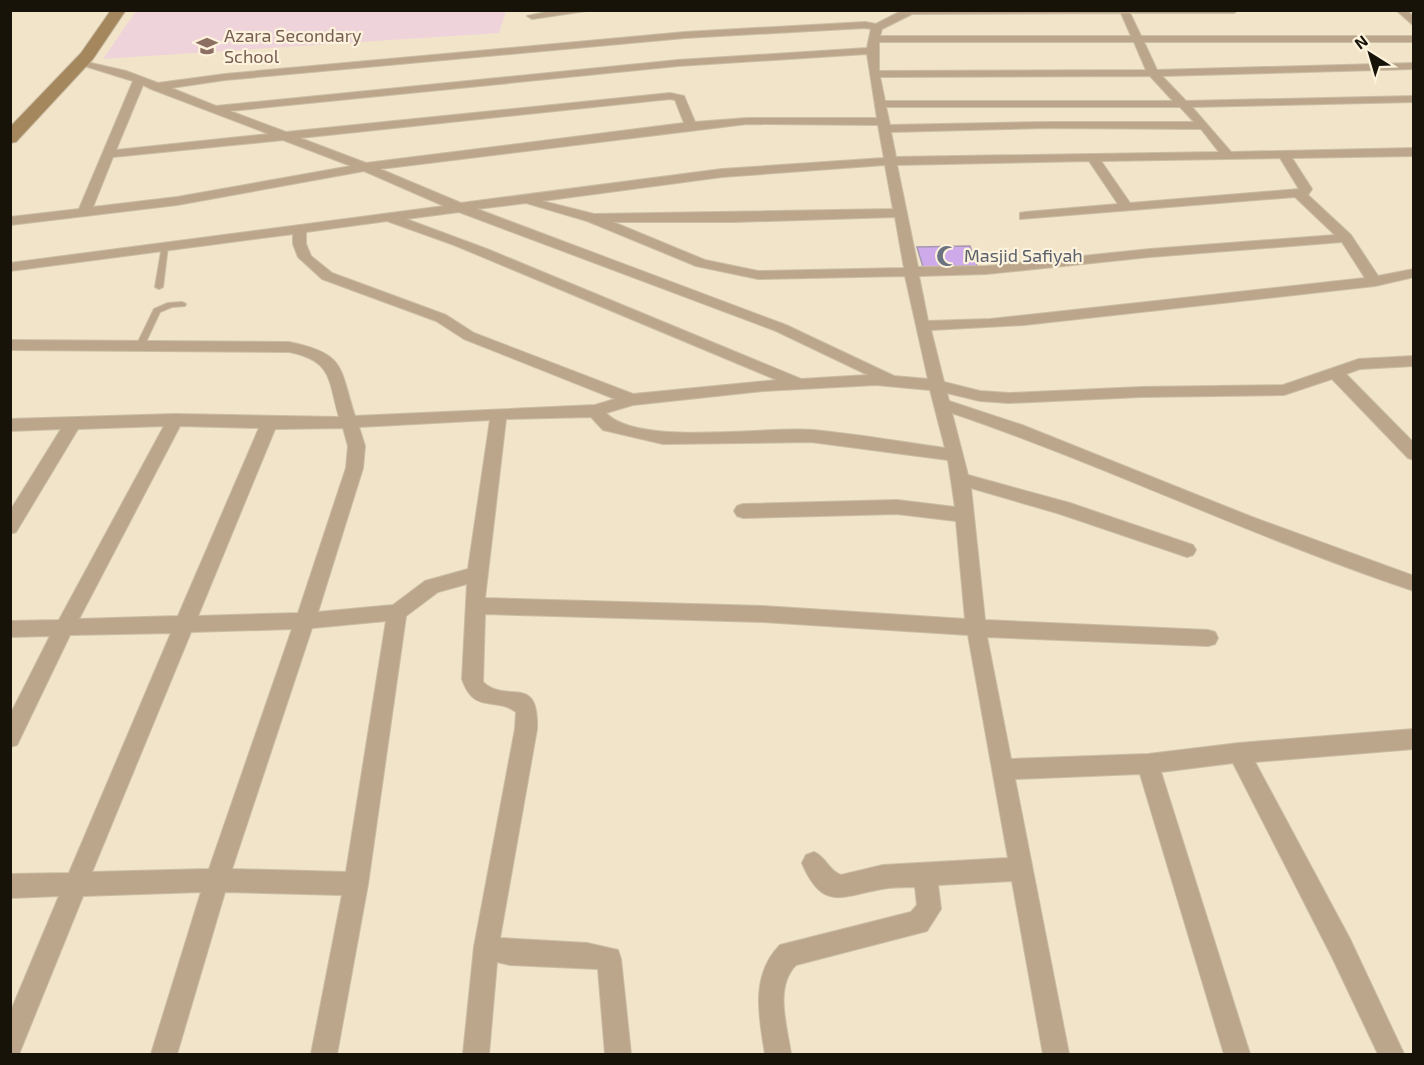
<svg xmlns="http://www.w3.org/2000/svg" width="1424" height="1065" viewBox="0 0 1424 1065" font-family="'Exo 2',sans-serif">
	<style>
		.education { fill: #eed4da }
		.building { fill: #ceaaeb; stroke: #a597b1; stroke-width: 1.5 }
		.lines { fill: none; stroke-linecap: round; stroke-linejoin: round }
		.lane-casing { stroke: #cbbea6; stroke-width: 2 }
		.street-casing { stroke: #cbbea6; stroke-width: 2 }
		.secondary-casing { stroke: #cbbea6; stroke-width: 2 }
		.lane { fill: #bba68b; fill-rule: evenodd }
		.street { fill: #bba68b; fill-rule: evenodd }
		.secondary { fill: #a5875e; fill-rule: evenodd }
		.labels { text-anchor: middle; stroke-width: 4.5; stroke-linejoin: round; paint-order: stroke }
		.far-education-label { font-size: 18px; fill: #785e54; stroke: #fdf2db; text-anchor: start }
		.far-worship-label { font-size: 18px; fill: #5b616d; stroke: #fdf2db; text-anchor: start }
	</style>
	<rect width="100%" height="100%" fill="#f2e4c8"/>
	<!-- education -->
	<path class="education" d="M136,11v-1l370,1 -7,22 -396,26z"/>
	<!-- building -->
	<path class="building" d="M970,246l7,20 -54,1 -6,-20z"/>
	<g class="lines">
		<defs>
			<path id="lane" d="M165,244l3,2 -5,41 -4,2 -4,-2 7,-41z
				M182,302l4,2 -1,2 -13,1 -12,5 -16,34h-6l-1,-2 17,-35 14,-6z"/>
			<path id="street" d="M556,10h37l-61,9 -5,-3z
				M903,10h336l-5,3h-104l11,23h273v6h-270l13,28 257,-7v6l-252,7 24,25 228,-5v6l-222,5 39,45 183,-4v8l-122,2 20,31 -4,6 43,40 27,41 36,-7v8l-39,9 -351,39 -93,5 13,52 36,9 29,2 132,-6 142,-2 76,-26 55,-3v10l-54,3 -14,5 68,69v17l-6,-2 -76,-79 -48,16 -143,2 -132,6 -29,-2 -33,-8 2,8 73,24 230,92 162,59v15c-157,-52 -306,-125 -462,-178l16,62 102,28 123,42 3,5 -3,5 -6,2 -127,-43 -89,-26 14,132 223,10 7,2 3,6 -3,6 -7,2 -221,-9 24,122 137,-5 91,-11 175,-14v20l-159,13 95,177 54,115h-26l-46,-97 -99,-194 -72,9 89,282h-26l-84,-280 -125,5 54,275h-26l-31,-173 -74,4 3,24 -14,22 -131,34c-22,22 -9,61 -5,89h-26c-6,-38 -15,-78 15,-109l131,-33 6,-7 -2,-18c-11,0 -22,0 -33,2 -40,7 -59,23 -80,-26l4,-8 8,-3c12,5 15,19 27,23l42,-10 125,-7 -40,-223 -205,-13 -278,-8 -2,68c24,23 56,-10 54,47l-37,209 87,5 31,7 3,9 10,95h-26l-7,-85 -88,-4 -13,-3 -8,92h-26l11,-107 41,-218 1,-17c-21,-16 -42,3 -54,-33l5,-95 -29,8 -32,24 -38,268 -31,170h-26l31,-159 -117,-3 -48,162h-26l50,-162 -118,4 -64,158h-9v-41l49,-117 -49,2v-24l59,-1 102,-240 -101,2 -53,110 -7,2v-32l40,-79 -40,1v-16l49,-1 105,-194 -86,3 -62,103 -6,2v-23l51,-82 -51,2v-12l165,-5 164,3c-11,-38 -6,-56 -50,-65l-279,-2v-10l279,2c57,12 50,24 66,74l240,-11 20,-6 -151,-60 -28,-18 -114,-42 -24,-22 -5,-13v-10l-283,37v-8l434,-57 -80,-35 -187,34 -167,20v-8l69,-8 54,-128 -55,-17v-4l48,11 32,12 67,-9 460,-42 180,-10 11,2zM1121,13l10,23h-251l2,-7 30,-15zM865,28l6,1 -4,19 -189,12 -462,46 -45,-18 54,-8 460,-42zM879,42h255l12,28 -267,1zM867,54l10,64h-130l-52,4 -11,-26 -14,-3 -384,39 -56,-21 448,-45zM1150,76l23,25h-288l-5,-24zM143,85l8,4 118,45 -153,16zM670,99l5,1 9,23 -318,40 -66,-25zM886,107h294l14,15h-147l-157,3zM747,124l131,1 6,33 -162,11 -261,34 -81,-34zM1047,128l154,1 18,23 -323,5 -5,-25zM283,140l68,26 -174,31 -84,10 20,-50zM1280,158l19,31 -169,14 -29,-42zM1089,161l29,43 -93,8 -5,1v6l275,-22 40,38 -185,14 -164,17 -68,1 -21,-102zM885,165l8,44 -299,5 -52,-13 180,-24zM526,203l61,18 109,45 62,13 147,-3 23,103 -34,-3 -108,-51 -309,-116zM459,212l317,119 92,44 -67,4 -314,-130 -81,-30zM895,217l9,51 -146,3 -53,-11 -92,-38h121zM387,221l67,24 323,135 -144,14 -159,-61 -28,-18 -114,-42 -21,-17 -5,-12v-12zM1342,242l23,36 -375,41 -62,2 -9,-45 67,-2 164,-17zM876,385l54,5 15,58c-44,-6 -88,-14 -132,-18 -47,-4 -175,17 -207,-17l27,-8 130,-14zM591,417l12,13 60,14 148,-2 137,18 7,47 -58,-7 -154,4 -6,2 -3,5 3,5 6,2 154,-4 59,7 9,98 -202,-13 -278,-8 21,-179zM490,420l-22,149 -43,12 -32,24 -75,7 45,-144 2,-22 -6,-19zM180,426l79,2 -81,188 -99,3zM343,428l5,18 -2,22 -48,145 -100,3 77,-187zM386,621l-40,251 -114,-3 80,-241zM292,629l-83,240 -117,3 99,-240z
				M1396,10h11l7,7v9z"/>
			<path id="secondary" d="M111,10h15l-33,49 -77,83 -6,1v-16l71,-74z"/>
		</defs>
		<!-- lane casing -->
		<use href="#lane" class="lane-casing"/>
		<!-- street casing -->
		<use href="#street" class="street-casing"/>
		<!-- secondary casing -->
		<use href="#secondary" class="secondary-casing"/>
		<!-- lane -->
		<use href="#lane" class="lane"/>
		<!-- street -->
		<use href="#street" class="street"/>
		<!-- secondary -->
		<use href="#secondary" class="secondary"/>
	</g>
	<!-- icons -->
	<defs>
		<symbol id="school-bare" viewBox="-9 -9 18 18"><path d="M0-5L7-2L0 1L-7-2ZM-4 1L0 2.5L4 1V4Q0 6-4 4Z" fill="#8d6e63" stroke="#fdf2db" stroke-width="2.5" paint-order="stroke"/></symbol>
		<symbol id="mosque-bare" viewBox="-9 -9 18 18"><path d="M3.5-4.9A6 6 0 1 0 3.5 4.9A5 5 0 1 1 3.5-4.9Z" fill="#6b7280" stroke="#fdf2db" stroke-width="2.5" paint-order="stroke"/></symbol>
	</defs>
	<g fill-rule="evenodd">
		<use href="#school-bare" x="192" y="31" width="30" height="30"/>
		<use href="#mosque-bare" x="932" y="241" width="30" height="30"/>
	</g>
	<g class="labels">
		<!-- far-education labels -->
		<g class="far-education-label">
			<text x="224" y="42">Azara Secondary<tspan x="224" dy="21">School</tspan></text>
		</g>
		<!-- far-worship labels -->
		<g class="far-worship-label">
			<text x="964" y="262">Masjid Safiyah</text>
		</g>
	</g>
	<!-- border -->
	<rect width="1424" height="1065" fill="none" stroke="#181309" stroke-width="24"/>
	<!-- north arrow -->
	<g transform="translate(1370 54) rotate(323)" stroke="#fdf2db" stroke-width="4.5" paint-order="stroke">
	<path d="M0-4.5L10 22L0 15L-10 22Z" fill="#181309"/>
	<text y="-9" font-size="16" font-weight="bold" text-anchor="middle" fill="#181309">N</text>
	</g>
</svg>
